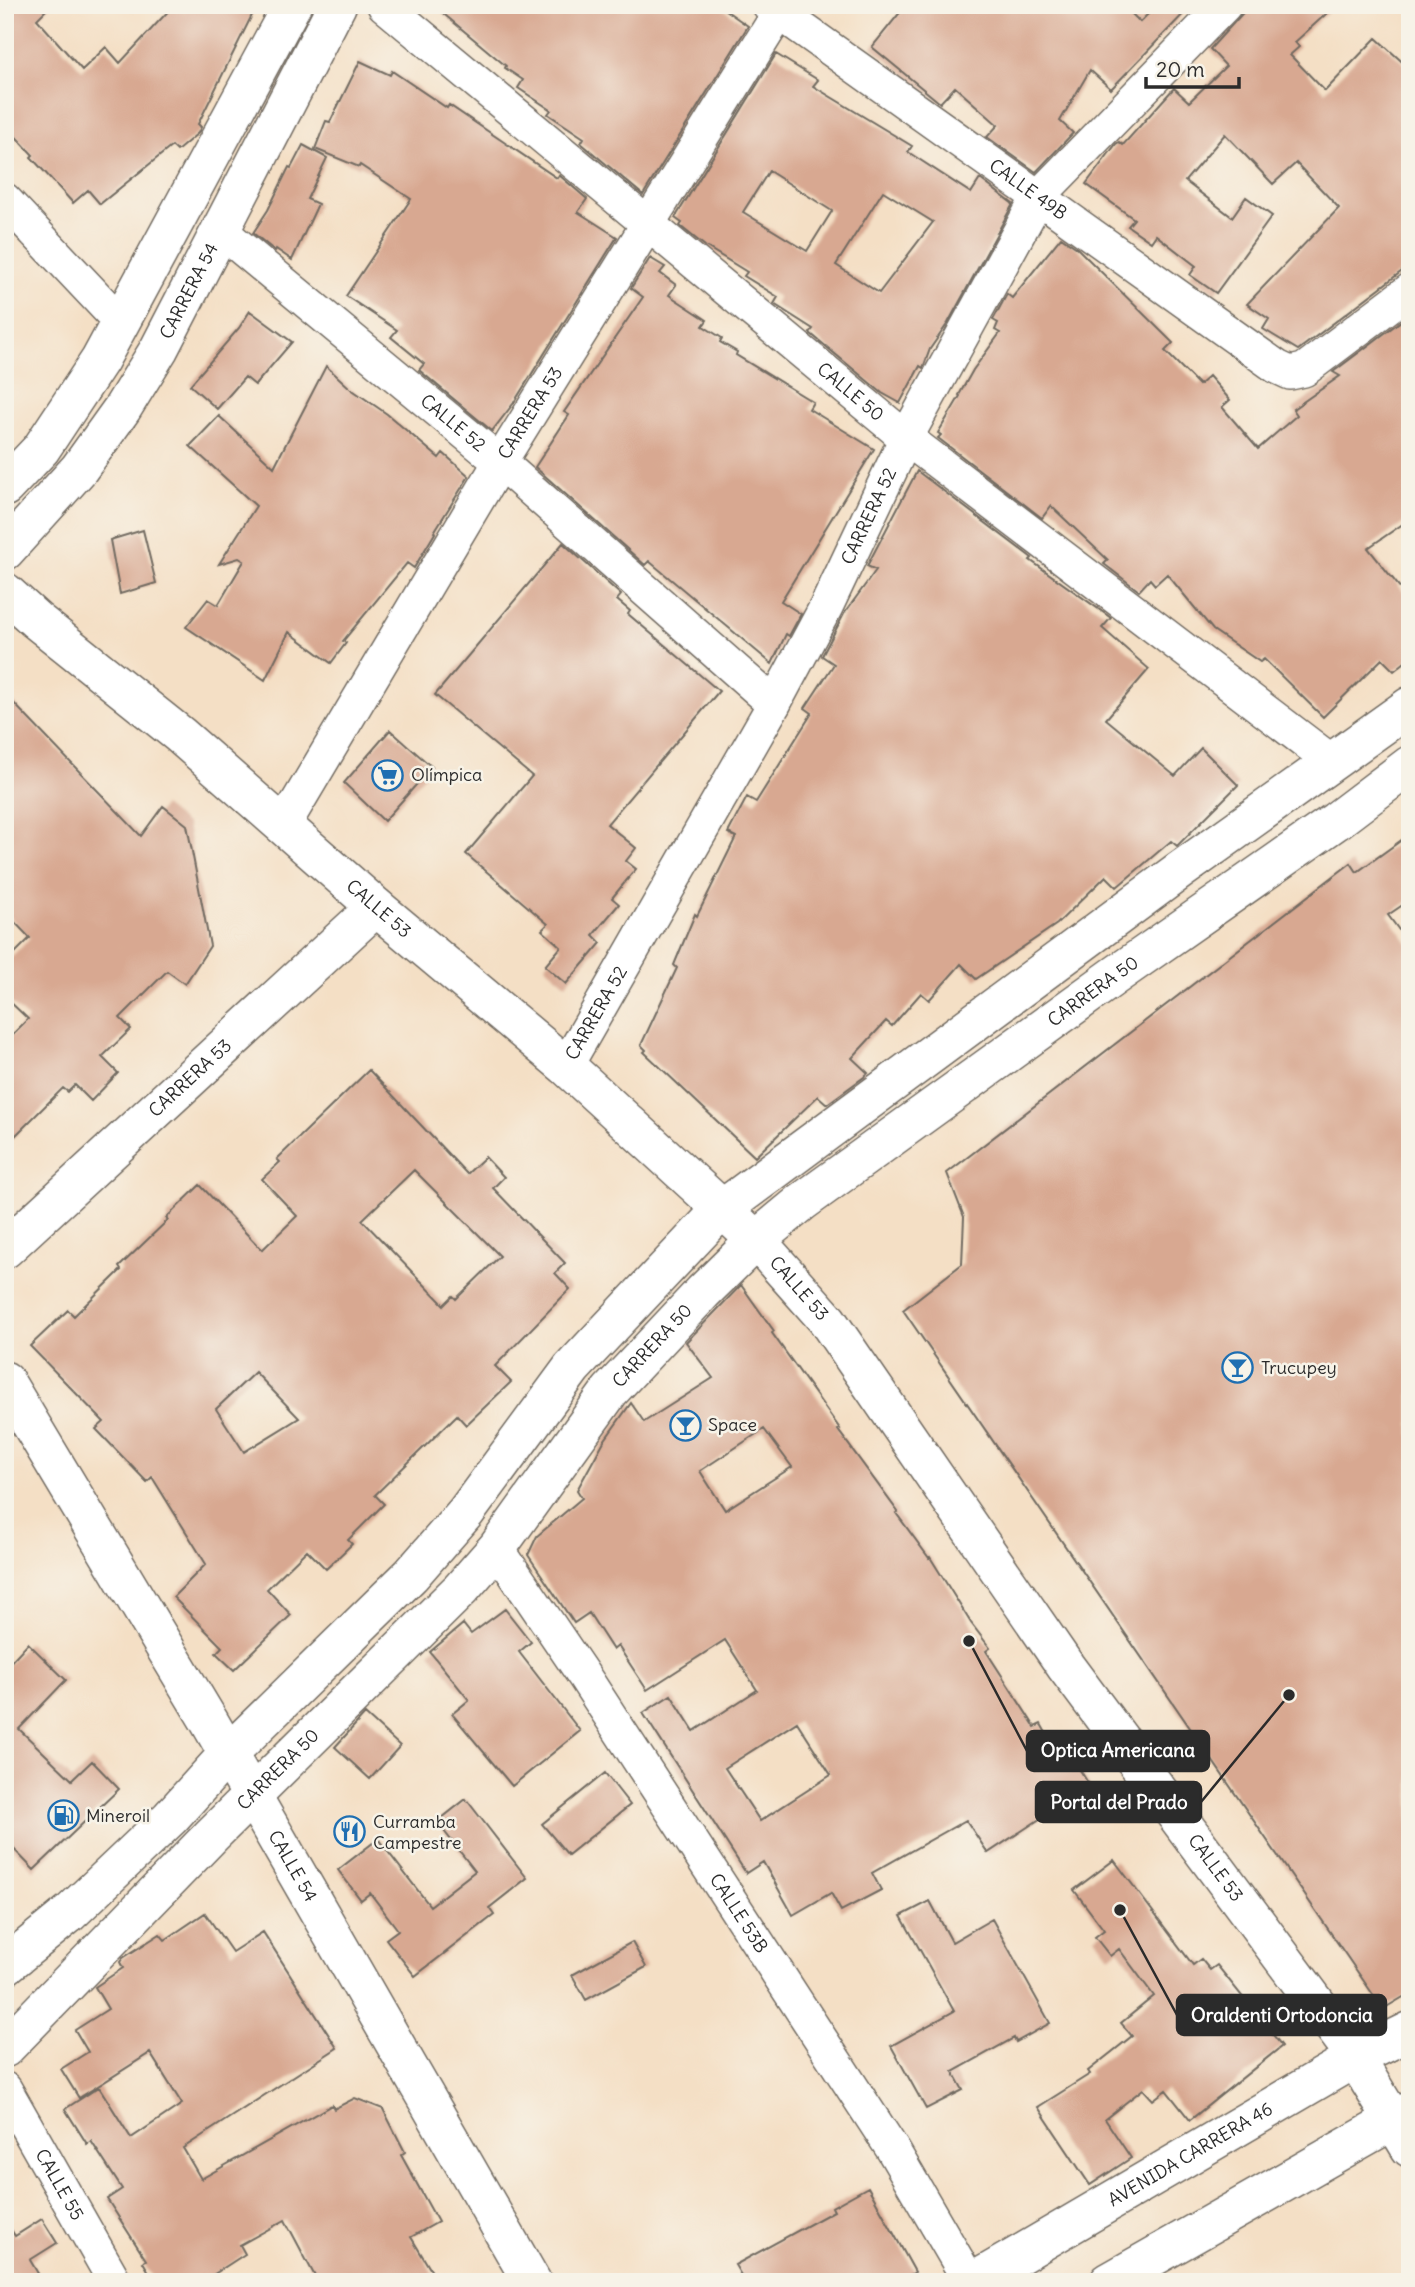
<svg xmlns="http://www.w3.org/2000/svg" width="1415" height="2287" viewBox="0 0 1415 2287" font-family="Delius,sans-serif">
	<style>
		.building { fill: #d8a891; fill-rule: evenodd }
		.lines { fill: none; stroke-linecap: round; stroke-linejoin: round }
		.minor-casing { stroke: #716a61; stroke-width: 36 }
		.tertiary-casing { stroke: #716a61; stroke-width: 41 }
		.secondary-casing { stroke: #716a61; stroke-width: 41 }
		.primary-casing { stroke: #716a61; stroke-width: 41 }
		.minor { stroke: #fff; stroke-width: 33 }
		.tertiary { stroke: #fff; stroke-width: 38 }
		.secondary { stroke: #fff; stroke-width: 38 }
		.primary { stroke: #fff; stroke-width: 38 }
		.labels { text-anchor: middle; stroke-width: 5; stroke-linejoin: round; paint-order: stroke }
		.street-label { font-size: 18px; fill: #2b2b2b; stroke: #f7f3e8 }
		.poi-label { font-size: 18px; fill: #2b2b2b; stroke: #f7f3e8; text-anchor: start }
		.leader { fill: none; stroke: #2b2b2b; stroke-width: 2.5 }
		.callout-dot { fill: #2b2b2b; stroke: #f7f3e8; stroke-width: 2.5 }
		.callout { fill: #2b2b2b; stroke: #2b2b2b; stroke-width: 2.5 }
		.callout-label { font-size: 19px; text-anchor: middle; font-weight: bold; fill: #fff }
	</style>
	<rect width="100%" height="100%" fill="#f7f3e8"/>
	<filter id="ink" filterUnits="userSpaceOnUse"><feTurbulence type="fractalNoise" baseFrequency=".0143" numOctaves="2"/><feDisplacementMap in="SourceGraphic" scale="14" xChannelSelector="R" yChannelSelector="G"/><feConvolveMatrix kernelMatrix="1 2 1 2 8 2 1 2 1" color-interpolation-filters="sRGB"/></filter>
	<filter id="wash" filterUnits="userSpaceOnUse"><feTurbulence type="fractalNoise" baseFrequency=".00686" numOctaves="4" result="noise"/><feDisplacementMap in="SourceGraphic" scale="28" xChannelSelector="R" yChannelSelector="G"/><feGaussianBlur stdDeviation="1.57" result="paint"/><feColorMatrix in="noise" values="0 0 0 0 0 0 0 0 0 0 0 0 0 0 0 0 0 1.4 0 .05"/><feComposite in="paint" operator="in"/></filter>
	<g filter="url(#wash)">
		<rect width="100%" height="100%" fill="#f4dfc5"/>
		<g id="blocks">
			<!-- building -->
			<path class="building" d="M5,5h46l-14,14 45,51 24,-23 14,16 54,-58h83l-59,119 3,3 -3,6 -21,18 -5,-5 -72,58 -12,-14 -15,13 -42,-46 2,-2 -28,-30z
				M433,5h285l30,21 -105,169 -62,-52 3,-5 -36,-24 3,-4 -33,-22 5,-8 -18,-12 1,-2z
				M906,5h217l17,17 17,-17h35l-81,84 -21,-19 -30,51 13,12 -37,39 -49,-35 11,-12 -43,-38 -15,16 -68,-56z
				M1250,5h86l-41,37 4,5 -9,8 35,36 51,-53 34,31v196l-112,85 -35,-21 6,-10 -22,-15 92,-96 -43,-45 -23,21 -48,-50 -40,47 47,36 14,-20 26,19 -56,77 -26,-18 6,-9 -40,-31 -5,7 -23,-16 6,-7 -48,-35 30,-40 3,-2 4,3 51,-57 15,14 37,-36 -16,-17z
				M776,54l42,26 -5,6 99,60 -4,6 63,41 9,-14 33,25 -65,119 -18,26 -7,19 -3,-2 -20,37 -18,-10 -72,-60 3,-4 -39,-25 4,-7 -34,-21 3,-4 -42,-26 -25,-20 2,-3 -7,-5zM769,171l63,40 -25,40 -64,-39zM883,191l50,31 -54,71 -43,-28z
				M360,61l30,14 2,-4 55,37 2,-3 108,73 2,-3 28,24 -9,13 39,25 -104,167 -21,27 -73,-61 5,-6 -33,-27 6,-7 -51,-34 65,-97 -51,-34 -1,2 -44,-18 11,-28 4,1z
				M303,145l24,13 -20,41 11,5 -26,56 -16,-11 -1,2 -22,-18 15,-23 21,-43 2,1z
				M1061,237l16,11 96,95 -8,8 34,34 10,-9 21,24 -8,7 36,42 39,-34 -4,-6 47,-33 -7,-4 68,-51 9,11v187l-42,29 42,52v58l-16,13 -12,-12 -59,58 -59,-58 -4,3 -47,-32 -46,-56 -12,11 -5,-6 -11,12 -35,-27 4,-4 -57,-54 -9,12 -104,-80 3,-3 -3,-2 22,-37 -1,-1 14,-25 27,-37 -5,-3 3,-7 -5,-3 14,-26 5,4z
				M650,258l15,9 -5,6 16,12 -7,10 38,25 -4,6 19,12 -2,4 17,10 -1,3 77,47 -4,7 65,40 -93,152 20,13 -12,22 -3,-2 -14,30 -123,-103 -4,4 -110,-98 34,-52 -5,-3 79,-115 -12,-9z
				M250,311l42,31 -37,43 -10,-8 -28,32 -27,-24 49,-57z
				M326,366l25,23 36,25 52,44 4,-5 26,23 -35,56 1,1 -21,35 -7,-5 -64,78 3,2 -15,20 -42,-31 -24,48 -79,-53 22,-28 10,6 26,-44 -5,-3 -20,6 37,-58 -66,-60 29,-30 55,51z
				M917,471l115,87 -2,2 81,58 -9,10 47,41 -43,50 69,57 26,-28 37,37 -61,61 -6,-5 -54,46 -11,-11 -49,48 -81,55 -15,-15 -32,36 -8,-7 -29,33 -6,-5 -34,37 16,15 -4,4 -37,27 -9,-8 -63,61 -111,-105 2,-2 -5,-5 36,-77 -3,-3 21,-51 2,2 39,-79 -8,-4 19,-36 9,5 56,-89 -7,-5 29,-44 -12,-8 22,-42 32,-44 -9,-4z
				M143,530l13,53 -36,11 -10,-54z
				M563,543l58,52 -4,5 13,11 -2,3 91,77 -112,133 29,24 -10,13 10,8 -24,29 7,6 -26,31 8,8 -35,41 -21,-18 16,-19 -19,-17 6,-6 -82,-70 66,-78 -97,-81z
				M5,694l136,142 22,-30 24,19 23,121 -25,38 -18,-13 -47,47 11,11 -29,28 16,16 -27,28 -16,-16 -7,7 -5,-4 -58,58v-104l23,-23 -23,-22v-34l25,-25 -25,-26z
				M390,730l42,37 -48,54 -40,-38z
				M1410,834v66l-22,15 22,30v1048l-27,16 -480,-699 59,-46 2,-47 -17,-44 404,-310 6,9z
				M369,1070l98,104 18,-17 19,20 -11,11 72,75 -10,10 15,16 -75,77 16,16 -45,43 -9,-10 -82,80 9,9 -36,36 4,4 -26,25 -19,-19 -40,39 24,26 -57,55 -18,-17 6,-6 -49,-50 33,-33 -54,-87 -5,5 -51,-53 8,-7 -74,-76 38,-36 6,6 47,-46 -2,-3 49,-47 -2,-2 34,-33 62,65 35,-34 -35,-37 18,-17 -3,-3zM414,1170l86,86 -44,43 -3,-3 -9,9 -82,-85zM255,1372l44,46 -55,34 -28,-43z
				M741,1285l33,46 -2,2 68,96 -2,1 60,82 -2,1 33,45 1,-1 41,66 19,25 -4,3 49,76 6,-3 23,41 9,-6 17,27 -102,67 -22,-33 -94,53 9,17 -40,21 -10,-18 -38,22 -30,-53 -17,11 -103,-160 28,-18 23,36 63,-41 -32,-50 -78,50 -29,-44 -5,4 -24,-37 -15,10 -46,-68 9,-19 45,-38 -5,-8 27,-49 27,-38 13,19 69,-44 -27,-36zM764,1429l28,38 -67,43 -25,-39zM797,1722l34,53 -71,46 -35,-53z
				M505,1609l26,33 -12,10 61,79 -68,55 -60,-72 17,-14 -39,-48 33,-28 8,10z
				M28,1643l38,37 -47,49 53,51 20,-19 27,28 -85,81 -29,-30v-172z
				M365,1714l35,32 -30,33 -35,-32z
				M605,1773l25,32 -62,50 -26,-31z
				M466,1799l61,79 -38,30 5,7 -79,61 -29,-37 12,-9 -28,-37 -9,7 -23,-30 40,-31 52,67 45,-35 -38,-49z
				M1114,1860l79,105 8,-6 9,11 7,-5 65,81 -92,74 -24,-30 -13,10 -10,-11 -38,30 26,39 -41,27 -52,-78 52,-33 -2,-3 44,-35 -11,-13 33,-27 -35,-47 -9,7 -15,-19 9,-7 -30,-40z
				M930,1901l22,41 40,-23 58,104 -34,19 -2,-4 -61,34 10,18 -37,19 -35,-63 63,-35 -53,-95z
				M205,1913l27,39 31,-20 74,116 -154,100 18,31 131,-74 2,4 21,-11 28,11 22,43 -4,3 37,67 -27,15 27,45h-120l-33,-62 -45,25 5,9 -43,28h-47l-12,-20 3,-2 -39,-61 15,-10 -31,-48 -4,3 -22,-35 34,-22 32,51 51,-34 -32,-51 -71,45 -18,-29 27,-17 -13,-22 33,-21 -13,-22 28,-19 -3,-6 3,-4 37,-24 5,6z
				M632,1942l14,25 -60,33 -14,-25z
				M868,2187l47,85 -16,10h-154l-10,-17 99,-54 -2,-4z
				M42,2219l15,24 -27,17 13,22h-38v-62l10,16z"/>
		</g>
	</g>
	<g filter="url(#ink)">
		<use href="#blocks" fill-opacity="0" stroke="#716a61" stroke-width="2"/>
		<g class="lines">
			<defs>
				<g id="minor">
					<path id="s1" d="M384,5l522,433 425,323"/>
					<path id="s2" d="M769,5l508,362 13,6 14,-3 106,-80"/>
					<path d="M5,200l116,123"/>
					<path id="s3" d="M221,231l279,231 274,242"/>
					<path id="s4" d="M284,825l216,-363 284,-457"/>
					<path id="s5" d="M566,1066l208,-362 52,-97 80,-169 133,-242 186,-191"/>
					<path id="s6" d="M497,1548l87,128 309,474 77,132"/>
					<path id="s7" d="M5,2089l110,193"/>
				</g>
				<g id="tertiary">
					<path id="s8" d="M5,592l31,28 144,115 196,172 190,159 190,174 71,80 239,347 282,379 62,102"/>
					<path id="s9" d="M5,1249l371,-342"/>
					<path id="s10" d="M5,1381l204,340 323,561"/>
					<path d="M5,1966l65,-53 100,-95 58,-64 183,-179 55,-63 106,-144 150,-159 457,-338 231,-165"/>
					<path id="s11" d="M5,2048l207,-213 249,-246 36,-41 113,-157 93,-99 53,-52 46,-38 311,-225 223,-156 74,-56"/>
				</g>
				<g id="secondary">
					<path d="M5,487l36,-38 59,-89 192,-355"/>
					<path id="s12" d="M5,551l74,-82 43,-60 37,-60 178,-344"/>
				</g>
				<g id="primary">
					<path id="s13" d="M973,2282l382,-224 55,-27"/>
					<path d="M1109,2282l301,-171"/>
				</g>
			</defs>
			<!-- minor casing -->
			<use href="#minor" class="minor-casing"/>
			<!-- tertiary casing -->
			<use href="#tertiary" class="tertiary-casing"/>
			<!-- secondary casing -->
			<use href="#secondary" class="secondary-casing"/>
			<!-- primary casing -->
			<use href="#primary" class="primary-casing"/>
			<!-- minor -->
			<use href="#minor" class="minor"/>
			<!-- tertiary -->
			<use href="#tertiary" class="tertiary"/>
			<!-- secondary -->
			<use href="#secondary" class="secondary"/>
			<!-- primary -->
			<use href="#primary" class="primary"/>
		</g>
	</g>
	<!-- icons -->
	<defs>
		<symbol id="supermarket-ring" viewBox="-11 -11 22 22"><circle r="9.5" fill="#f7f3e8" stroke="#1f6fb2" stroke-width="1.5"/><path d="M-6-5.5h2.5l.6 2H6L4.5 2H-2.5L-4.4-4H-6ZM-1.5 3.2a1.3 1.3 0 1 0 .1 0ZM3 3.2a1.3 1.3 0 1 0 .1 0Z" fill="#1f6fb2"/></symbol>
		<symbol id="bar-ring" viewBox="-11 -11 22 22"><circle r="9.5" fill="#f7f3e8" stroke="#1f6fb2" stroke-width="1.5"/><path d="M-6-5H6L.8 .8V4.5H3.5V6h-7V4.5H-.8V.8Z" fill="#1f6fb2"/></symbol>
		<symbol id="fuel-ring" viewBox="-11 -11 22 22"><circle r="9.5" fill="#f7f3e8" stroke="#1f6fb2" stroke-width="1.5"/><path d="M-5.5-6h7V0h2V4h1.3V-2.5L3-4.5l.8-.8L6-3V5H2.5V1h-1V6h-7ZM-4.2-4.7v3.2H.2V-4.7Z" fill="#1f6fb2"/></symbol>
		<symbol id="restaurant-ring" viewBox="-11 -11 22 22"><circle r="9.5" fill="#f7f3e8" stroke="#1f6fb2" stroke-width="1.5"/><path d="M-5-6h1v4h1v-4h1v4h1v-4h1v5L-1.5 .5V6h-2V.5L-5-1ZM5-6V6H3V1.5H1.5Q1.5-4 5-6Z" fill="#1f6fb2"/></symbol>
	</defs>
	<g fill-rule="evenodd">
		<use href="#supermarket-ring" x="370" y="758" width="35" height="35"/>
		<use href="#bar-ring" x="1220" y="1350" width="35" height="35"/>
		<use href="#bar-ring" x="668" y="1408" width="35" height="35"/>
		<use href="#fuel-ring" x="46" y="1798" width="35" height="35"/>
		<use href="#restaurant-ring" x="332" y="1814" width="35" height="35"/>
	</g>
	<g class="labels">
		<!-- street labels -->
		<g class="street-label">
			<text dy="6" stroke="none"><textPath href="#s2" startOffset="318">CALLE 49B</textPath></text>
			<text dy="6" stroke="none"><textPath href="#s12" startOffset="320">CARRERA 54</textPath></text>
			<text dy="6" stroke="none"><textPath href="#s1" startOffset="606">CALLE 50</textPath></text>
			<text dy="6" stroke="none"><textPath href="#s4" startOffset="480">CARRERA 53</textPath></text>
			<text dy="6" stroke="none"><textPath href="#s3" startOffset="301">CALLE 52</textPath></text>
			<text dy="6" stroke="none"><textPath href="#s5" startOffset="628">CARRERA 52</textPath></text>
			<text dy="6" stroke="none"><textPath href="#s8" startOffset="490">CALLE 53</textPath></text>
			<text dy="6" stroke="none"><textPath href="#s11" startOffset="1524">CARRERA 50</textPath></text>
			<text dy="6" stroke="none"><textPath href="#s5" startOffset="61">CARRERA 52</textPath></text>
			<text dy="6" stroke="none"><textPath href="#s9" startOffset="252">CARRERA 53</textPath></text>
			<text dy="6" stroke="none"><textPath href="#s8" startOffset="1057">CALLE 53</textPath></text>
			<text dy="6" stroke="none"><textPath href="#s11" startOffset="957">CARRERA 50</textPath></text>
			<text dy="6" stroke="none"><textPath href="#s11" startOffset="390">CARRERA 50</textPath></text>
			<text dy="6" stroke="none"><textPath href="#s10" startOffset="564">CALLE 54</textPath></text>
			<text dy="6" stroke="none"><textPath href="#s8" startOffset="1771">CALLE 53</textPath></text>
			<text dy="6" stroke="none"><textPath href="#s6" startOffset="438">CALLE 53B</textPath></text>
			<text dy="6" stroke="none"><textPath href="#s13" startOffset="252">AVENIDA CARRERA 46</textPath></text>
			<text dy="6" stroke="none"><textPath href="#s7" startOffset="110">CALLE 55</textPath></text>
		</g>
		<!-- poi labels -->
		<g class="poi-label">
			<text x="411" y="781">Olímpica</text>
			<text x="1261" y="1374">Trucupey</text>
			<text x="708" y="1431">Space</text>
			<text x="86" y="1822">Mineroil</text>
			<text x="373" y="1828">Curramba<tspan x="373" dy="21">Campestre</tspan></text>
		</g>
	</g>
	<!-- callouts -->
	<path class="leader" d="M969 1641L1027 1751M1289 1695L1201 1802M1120 1910L1177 2015"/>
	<g class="callout-dot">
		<circle cx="969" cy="1641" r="7"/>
		<circle cx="1289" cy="1695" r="7"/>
		<circle cx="1120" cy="1910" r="7"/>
	</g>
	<g class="callout">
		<rect x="1027" y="1731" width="182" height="40" rx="7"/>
		<rect x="1036" y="1782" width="165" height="40" rx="7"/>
		<rect x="1177" y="1995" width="209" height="40" rx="7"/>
	</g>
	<g class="callout-label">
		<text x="1118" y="1757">Optica Americana</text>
		<text x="1119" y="1809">Portal del Prado</text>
		<text x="1282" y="2022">Oraldenti Ortodoncia</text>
	</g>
	<!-- margin -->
	<rect width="1415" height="2287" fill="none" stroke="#f7f3e8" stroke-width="28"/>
	<!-- scale -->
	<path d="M1146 77v10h93v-10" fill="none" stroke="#2b2b2b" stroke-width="3.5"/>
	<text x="1156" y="77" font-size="21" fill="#2b2b2b" stroke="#f7f3e8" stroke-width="5" paint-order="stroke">20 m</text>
</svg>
